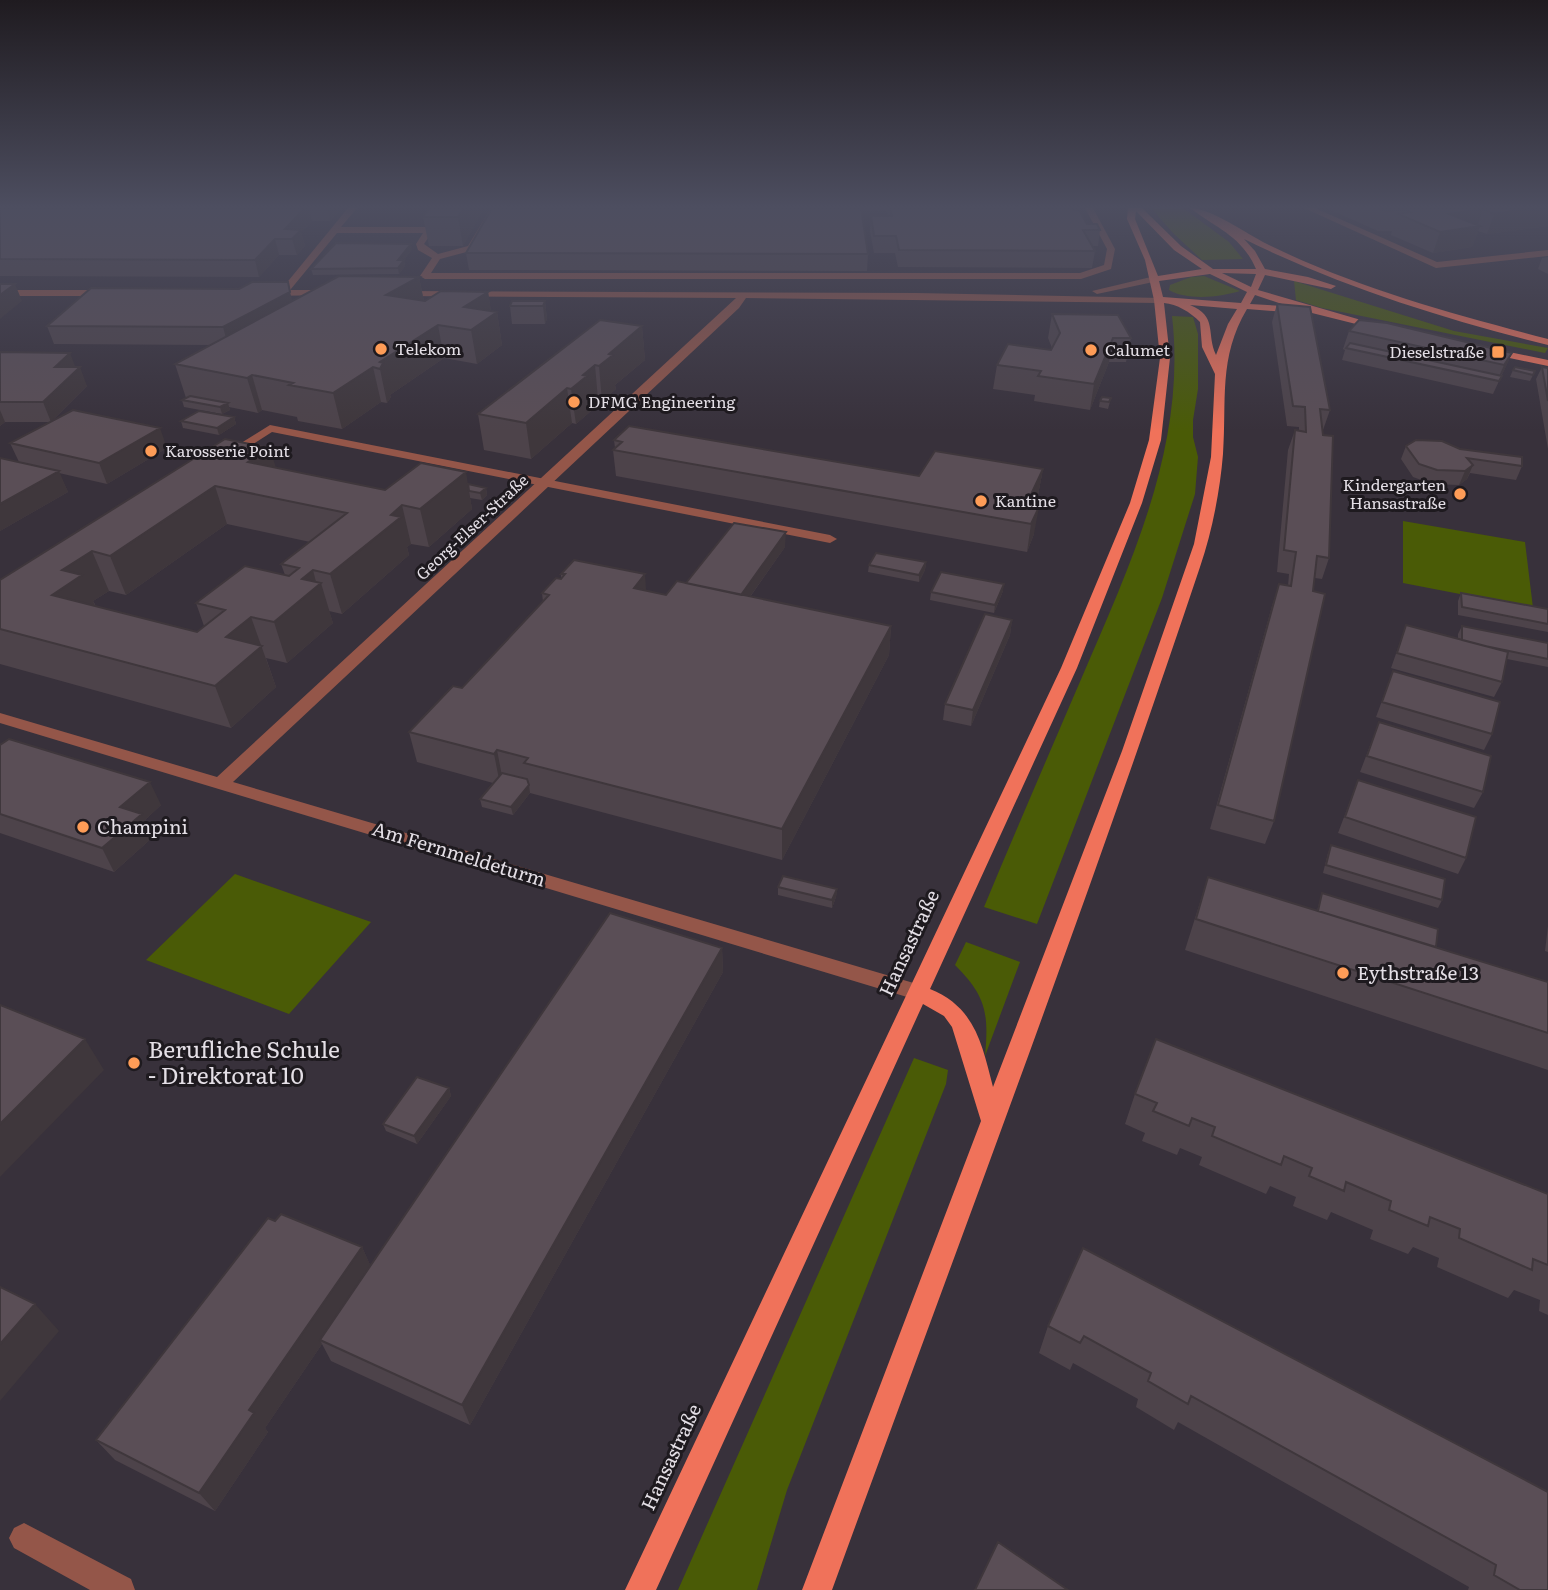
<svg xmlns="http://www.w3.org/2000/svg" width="1548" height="1590" viewBox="0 0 1548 1590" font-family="Literata,serif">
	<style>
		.green { fill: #4a5b06 }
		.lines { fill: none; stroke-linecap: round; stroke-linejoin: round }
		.service { fill: #945649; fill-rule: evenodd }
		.minor { fill: #945649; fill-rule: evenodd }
		.primary { fill: #f0725a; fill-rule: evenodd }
		.wall { fill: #4d434a; fill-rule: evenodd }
		.shaded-wall { fill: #3f373c }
		.building { fill: #5a4e56; stroke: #3f373c; stroke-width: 2; fill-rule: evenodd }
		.poi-dot { fill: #fe9c57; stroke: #1e1a1f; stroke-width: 2.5 }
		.labels { text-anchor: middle; stroke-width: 6; stroke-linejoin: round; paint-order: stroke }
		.far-poi-label { font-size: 16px; fill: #e4dfe6; stroke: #1e1a1f; text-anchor: start }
		.far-street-label { font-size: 16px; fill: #e4dfe6; stroke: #1e1a1f }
		.poi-label { font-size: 19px; fill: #e4dfe6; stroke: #1e1a1f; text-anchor: start }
		.street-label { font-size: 19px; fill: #e4dfe6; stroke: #1e1a1f }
		.near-poi-label { font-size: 23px; fill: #e4dfe6; stroke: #1e1a1f; text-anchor: start }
	</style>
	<rect width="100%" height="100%" fill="#38313b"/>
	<!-- green -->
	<path class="green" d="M1151,208h32l46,34 14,17 -41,1 -29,-27z
		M1204,276l36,15c-20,6 -52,10 -71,-1l1,-5 21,-8z
		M1294,281l160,50 94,17 -3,5 -223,-45 -26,-8z
		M1172,316l21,1 5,17v55l-5,31v17l5,20 -3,37 -33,104 -125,326 -53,-17c32,-77 65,-153 98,-230 49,-114 105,-233 90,-361z
		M1403,521l122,21 8,66 -130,-25z
		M235,874l136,48 -82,92 -143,-54z
		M966,942l54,20 -35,94c4,-43 1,-60 -30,-91z
		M914,1058l34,12 -2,14 -159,406 -30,100h-79z"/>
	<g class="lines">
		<!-- service -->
		<path class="service" d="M348,208h9l-16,19h86l13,-19h8l-24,36 14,10 30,-8 23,-38h8l-25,42 -34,9 -9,14h649l24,-8 3,-16 -22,-41h8l22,41 -4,20 -30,10h-656l-5,-3 12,-18 -14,-8 -2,-6 7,-11h-86l-51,62h-6v-4z
			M1304,208h11l122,54 111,-12v6l-112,12z
			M270,425l560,110 7,4 -7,4 -558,-111 -42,27 -10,-3z
			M24,1523l107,56 4,11h-45l-76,-42 -5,-10 5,-10z"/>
		<!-- minor -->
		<path class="minor" d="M1155,276l3,1v4l-61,13 -5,-3z
			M0,290h106l5,3 -5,3h-106z
			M330,290l3,1v4l-66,1 -5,-3 5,-3z
			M397,291l519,2 246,5v4l-3,1 -413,-5 -7,10 -506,474 684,202 7,2 3,6 -3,6 -7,2 -917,-277v-10l217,64 519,-479 -336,-2 -3,-1z"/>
		<!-- primary -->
		<path class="primary" d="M1128,208h14l39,38 32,23h43c-14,-33 -40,-41 -66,-61 21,0 57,26 77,36 89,44 186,70 281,95v6c-104,-26 -207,-58 -304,-106l11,12 10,18 43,8 28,9 -5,3 -66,-14 -7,15 127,37 -5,3 -80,-20 -45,-15 -5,9 35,2 5,3 -5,3 -38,-3c-29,49 -20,91 -24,145 -3,37 -11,78 -23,113 -115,344 -244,683 -368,1023h-30l179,-469 -29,-94 -8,-11 -21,-12 -267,586h-31l436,-922 69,-165 19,-63 11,-82 -6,-58 -9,-40 -18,-41zM1136,211l38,39 28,19 -44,7 -23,-57zM1222,273l34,1 -5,13zM1210,274l37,18 -6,11 -78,-6 -4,-16zM1164,303c13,1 26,9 36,19l2,25 13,27 -4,83 -17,87 -72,207 -129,336c-11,-43 -18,-80 -63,-98l147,-321 65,-165 19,-63 9,-82zM1190,305l47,4 -9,15 -12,31c-10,-21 2,-39 -26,-50z
			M1490,348l58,12v6l-62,-13 -1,-2z"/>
	</g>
	<!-- wall -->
	<path class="wall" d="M0,208h341l-11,13h-18l-11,11 4,14 -8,9h-18l-20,22 -259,-1z
		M484,208l-21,38h-34l-6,-29z
		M492,208h579l16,16 13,6 -2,16h-6l3,5 -3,17 -194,-1 -3,-14h-21l-4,-22 1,-15h17l-1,-5h-25l6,43 -1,17 -398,-1 -3,-17z
		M1326,208h222v18l-61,8 -9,-3 -6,16 -39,6 -42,-18 1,-4h-14z
		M412,249l-8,11 1,6 -6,8 -86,1 -2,-6z
		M1548,257v17l-10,-5 4,-11z
		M419,277l5,24 64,-9 3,20h6l5,33 -25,19 -33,-6 -54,37 1,2 -4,6 -6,-1 -39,27 -44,-8 -1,-4 -35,-7 -4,3 -29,-6 1,3 -8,4 -38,-7 -2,-7 4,-2 -11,-34 36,-19 -157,-1 -7,-18 192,-37 53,12z
		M545,301l2,18 -2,5h-33l-2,-18z
		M1277,304l53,106 -7,20h-1l7,128 -7,21 -7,-1 -41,243 -9,23 -55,-15 62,-223 7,-22 9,2 1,-12 -12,-2 11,-122 7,-20 4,1v-4l-12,-1 -15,-104z
		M1052,314l79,24 -5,24h-17l-19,48 -56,-9 1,-6 -42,-6 4,-24 54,-15 1,-2 -4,-10z
		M642,326l3,34 -30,25 1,4 -14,12 -4,-1 -8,7 1,4 -15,13 -4,-1 -41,36 -47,-9 -6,-36z
		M1349,331l163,22 -19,41 -151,-34 3,-10 -2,-1z
		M0,352l75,15 12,19 -36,36h-46l-5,4z
		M1542,367l6,1v81l-12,-70z
		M1513,370l22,1 -5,10 -20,-4z
		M1111,398l-3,11 -9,-2 1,-6z
		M234,417l2,7 -17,11 -36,-7 -2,-7z
		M225,439l51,29 109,22 83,-6 18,4 1,7 -5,5 -12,-2 2,11 -43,38 -18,-3 -4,3 2,8 -67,59 -13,-3 4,12 -46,40 -21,-5 10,29 -45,41 -231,-64v-84zM227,524l83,18 -29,22 4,11 -89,28 8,23 -7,6 -101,-26 -3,-5 16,-10 17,4z
		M614,440l305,36 124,-7 -5,26 -4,11v28l-7,18 -411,-76 -3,-26 2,-2z
		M10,443l157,5 -60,36 -48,-11 9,19 -68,39v-73l19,4z
		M1406,446l54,3 62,17 -6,14 -46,-7 -3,6 -8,6 -27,-1 -19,-7 -12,-18z
		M785,547l-35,50 141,29 -2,29 -107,205 -252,-67 -17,22 -31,-8 -2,-8 13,-16 -76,-21 -8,-30 53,-44 81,-86 -1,-9 19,-14v-5l105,21 20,-12z
		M926,562l-1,8 -6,12 -51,-10 1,-7z
		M1003,591l-9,22 -64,-13 1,-8z
		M1461,593l87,16v23l-90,-17v-14z
		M1012,620l-2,15 -39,91 -28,-6 2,-16z
		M1406,625l52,14v-5l4,-8 86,17v24l-41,-8 -5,23 -8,15 -103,-29z
		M1393,671l99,63 -8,16 -108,-33z
		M1379,722l104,70 -9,16 -114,-36z
		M0,745l161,60 -16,15 8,17 -39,35 -114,-39z
		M1358,780l108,78 -8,16 -120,-41z
		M1331,845l111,55 -4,8 -115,-35 5,-20z
		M1208,877l109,34 5,-18 114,54 112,35v88l-363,-120z
		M778,887l59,2 -1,8 -4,11 -54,-13z
		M1548,926v26l-3,-1z
		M722,948l1,24 -253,453 -139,-64 -9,-17 -57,84 3,4 -53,79 -100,-51 -19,-20 179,-219 87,26 8,18z
		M449,1088l2,8 -34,48 -31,-13 -3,-7z
		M1135,1094l413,100v121l-9,-4 1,-11 -26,-10 -6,8 -71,-31 2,-9 -26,-11 -5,7 -38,-15 3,-9 -42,-18 -4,8 -34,-14 3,-9 -26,-11 -4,8 -67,-29 3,-8 -22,-9 -3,7 -35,-14 3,-8 -20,-9z
		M1083,1248l465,342h-80l1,-3 -291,-165 -4,8 -38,-23 2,-8 -65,-36 -3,7 -31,-17 9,-27z"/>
	<!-- shaded-wall -->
	<path class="shaded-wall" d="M305,208h4l3,13 -11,11 4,14 -8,9 -5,-16 -7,-10z
		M328,208h13l-11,13z
		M464,208h20l-21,38 -5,-29z
		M1534,208h14v18l-61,8 7,-20z
		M1483,209l-6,18 3,-1 -8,21 -39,6 7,-21 9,-18z
		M275,239l4,16 -20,22 -4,-17z
		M411,244l1,5 -12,17 -2,-6z
		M404,260l1,6 -6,8 -1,-6z
		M419,277l6,31 -39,-13z
		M15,284l7,17 -22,18v-24z
		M290,292l5,18 -67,35 -5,-18z
		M488,292l4,24 5,-4 5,33 -25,19 -6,-34 -7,-23z
		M545,301l2,18 -2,5 -2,-18z
		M438,325l6,33 -54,37 1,2 -4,6 -7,-34v-7z
		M642,326l3,34 -30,25 1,4 -14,12 -3,-35 10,-12z
		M1113,338l-4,24 -19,48 4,-26z
		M70,353l7,18 3,-4 7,19 -36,36 -8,-20 12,-35z
		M1512,353l-8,18 -7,10 7,-16z
		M595,365l3,35 -8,7 1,4 -15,13 -5,-35 12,-14z
		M373,367l8,35 -39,27 -9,-36z
		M252,375l10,35 -4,3 -11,-35z
		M567,388l5,35 -41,36 -5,-36z
		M228,403l2,7 -8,4 -2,-7z
		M0,410l5,12 -5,4z
		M234,417l2,7 -17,11 -2,-7z
		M160,428l7,20 -60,36 -8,-21z
		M270,448l11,37 -33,-23z
		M1473,465l-6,14 -8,6 6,-14z
		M1043,469l-5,26 -12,28v-18z
		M59,471l9,21 -68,39v-27z
		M466,472l6,37 -43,38 -9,-38z
		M215,486l12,38 -101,71 -16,-39z
		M486,488l1,7 -5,5 -2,-7z
		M402,505l9,39 -4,3 2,8 -67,59 -12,-40 61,-59z
		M1039,507l-5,27 -7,18 4,-28z
		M786,532l-1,15 -46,65v-15z
		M92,551l17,40 -16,10 6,14 -47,-20 10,-25z
		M926,562l-1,8 -6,12v-7z
		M313,570l4,16 4,-3 12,40 -46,40 -13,-41 28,-43z
		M645,574l2,29 -13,-15z
		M1004,584l-1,7 -9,22 1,-8z
		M251,617l25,70 -45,41 -16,-42 11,-49z
		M1012,620l-2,15 -39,91 2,-16z
		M891,626l-2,29 -107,205v-31z
		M497,750l6,31 -3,3 -6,-30z
		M150,782l11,23 -16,15 8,17 -39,35 -12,-24 18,-41z
		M529,785l1,8 -17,22 -2,-8z
		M837,889l-1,8 -4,11v-8z
		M722,948l1,24 -253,453 -8,-20z
		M85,1039l19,31 -104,107v-53z
		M449,1088l2,8 -34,48 -3,-8z
		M362,1247l10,22 -52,71 2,4 -57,84 3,4 -53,79 -16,-18 50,-83z
		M35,1304l24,27 -59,70v-57z"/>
	<!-- building -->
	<path class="building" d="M0,208h305l-20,21 16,1 -9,9h-17l-20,21 -255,-1z
		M429,208h35l-6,9h-35z
		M492,208h369l7,46 -402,-1z
		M890,208h181l1,1 7,1 8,14h10l3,6h-17l12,21 -196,-1 -3,-14h-22l-3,-20h21z
		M1379,208h155l-40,6 -11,-5 -34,5 31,12 -40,6 -42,-18 12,-2 -4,-2 -21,1z
		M336,243l75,1 -13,16h6l-6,8 -87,1z
		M339,276l80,1 -33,18 39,6 16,-10 47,1 -24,15 33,5 -26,18 -33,-5 -58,37 3,1 -3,6 -7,-2 -40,26 -44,-8 4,-2 -20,-4 -21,-4 -5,3 -72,-14z
		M252,282h36l2,10 -67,35 -176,-1 44,-38 148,1z
		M0,284h15l-15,11z
		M512,301h33l-2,5h-33z
		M1277,304l33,3 20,103 -10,-1 3,26 10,1 -4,122 -12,-2 -4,35 12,3 -51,227 -56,-16 61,-221 12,2 5,-34 -12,-2 11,-120 11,2 -1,-25 -12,-1z
		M1052,314l66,1 13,23h-18l-19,46 -56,-8 3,-5 -44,-6 11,-21 43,6 9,-17z
		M600,320l42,6 -33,28 4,1 -14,11 -4,-1 -12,10 4,1 -16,13 -4,-1 -41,35 -48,-9z
		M1359,320l28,3 125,30 -8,12 -155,-34z
		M1350,343l152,33 -3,5 -153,-33z
		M0,352l70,1 -15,14h25l-37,35h-43z
		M1515,367l20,4 -2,4 -20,-5z
		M1542,367l6,1v33z
		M190,396l38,7 -8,4 -38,-7z
		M1102,397l9,1 -2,4 -9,-1z
		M73,410l87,18 -61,35 -89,-20z
		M199,411l35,6 -17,11 -36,-7z
		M629,426l290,50 16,-25 108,18 -17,36 13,2 -8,17 -418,-74 9,-8 -8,-2z
		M225,439l45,9 -22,14 137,28 36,-27 45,9 -46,37 -18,-4 -11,10 10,2 -71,57 -17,-4 -11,9 19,4 -47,39 -23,-5 -25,20 36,9 -47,40 -215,-57v-49zM215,486l132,27 -66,51 18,4 -10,8 -44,-10 -49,37 29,7 -28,22 -145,-37 30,-20 -20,-5 30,-19 18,5z
		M1416,440l26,1 18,8 62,8v9l-55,-8 6,7 -8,6 -28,-1 -18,-6 -13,-18z
		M0,458l59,13 -59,33z
		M468,484l18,4 -6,5 -11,-2z
		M734,523l52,9 -45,63 -55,-12z
		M876,553l50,9 -7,13 -50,-10z
		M574,560l71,14 -11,14 32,7 11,-14 214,45 -109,203 -258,-66 4,-5 -31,-8 -3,4 -85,-22 44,-46 9,2 87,-93 -7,-2 14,-15 5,1 4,-5h-4z
		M941,572l63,12 -9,21 -64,-13z
		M1461,593l87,16v15l-86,-17z
		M985,614l27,6 -39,90 -28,-6z
		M1406,625l102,27 -6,30 -105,-29z
		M1462,626l86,17v16l-63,-13 -23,-6z
		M1393,671l107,31 -8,32 -110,-32z
		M1379,722l112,34 -8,36 -116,-36z
		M9,739l141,43 -30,25 22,7 -40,34 -102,-34v-69z
		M502,773l25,6 2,6 -18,22 -31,-8z
		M1358,780l118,37 -10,41 -121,-41z
		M1331,845l114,34 -3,21 -116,-35z
		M783,876l54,13 -5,11 -54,-13z
		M1208,877l340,105v51l-352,-114z
		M1322,893l116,36 -2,18 -118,-36z
		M610,913l112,35 -260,457 -142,-65z
		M0,1005l85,34 -85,85z
		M1156,1039l392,155v71l-15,-6 -1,11 -73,-32 1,-9 -30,-12 -2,9 -39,-16 2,-9 -45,-19 -2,9 -35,-15 3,-8 -28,-12 -3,9 -69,-29 3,-9 -23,-9 -3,8 -36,-15 4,-8 -22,-9z
		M417,1077l32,11 -35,48 -31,-12z
		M281,1214l81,33 -113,163 5,3 -55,80 -103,-53 172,-222 7,3z
		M1083,1248l465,244v98h-28l-26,-15 2,-10 -305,-169 -3,8 -40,-23 3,-8 -67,-37 -4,7 -32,-17z
		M0,1287l35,17 -35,40z
		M998,1542l70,48h-93z"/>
	<!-- sky -->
	<linearGradient id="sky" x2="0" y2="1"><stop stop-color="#1f1b20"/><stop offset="0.48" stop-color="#4d4e60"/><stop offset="1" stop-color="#4d4e60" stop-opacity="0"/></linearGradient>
	<rect width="1548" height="431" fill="url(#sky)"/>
	<!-- markers -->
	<g class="poi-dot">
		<circle cx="381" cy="349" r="7"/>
		<circle cx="1091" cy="350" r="7"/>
		<rect x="1491" y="345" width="14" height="14" rx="3.5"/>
		<circle cx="574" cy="402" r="7"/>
		<circle cx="151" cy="451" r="7"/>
		<circle cx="1460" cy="494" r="7"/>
		<circle cx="981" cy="501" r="7"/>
		<circle cx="83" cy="827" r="7"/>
		<circle cx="1343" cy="973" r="7"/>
		<circle cx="134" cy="1063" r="7"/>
	</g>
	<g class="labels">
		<!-- far-poi labels -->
		<g class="far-poi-label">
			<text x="395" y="355">Telekom</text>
			<text x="1105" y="356">Calumet</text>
			<text x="1484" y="358" text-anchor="end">Dieselstraße</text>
			<text x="588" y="408">DFMG Engineering</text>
			<text x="165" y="457">Karosserie Point</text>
			<text x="1446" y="491" text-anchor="end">Kindergarten<tspan x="1446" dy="18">Hansastraße</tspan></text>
			<text x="995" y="507">Kantine</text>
		</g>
		<!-- far-street labels -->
		<g class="far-street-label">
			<text transform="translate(472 527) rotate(-43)" y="6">Georg-Elser-Straße</text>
		</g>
		<!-- poi labels -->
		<g class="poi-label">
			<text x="97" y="834">Champini</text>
			<text x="1357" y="980">Eythstraße 13</text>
		</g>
		<!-- street labels -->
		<g class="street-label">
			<text transform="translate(459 854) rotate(17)" y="7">Am Fernmeldeturm</text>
			<text transform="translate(909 943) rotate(-65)" y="7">Hansastraße</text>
			<text transform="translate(671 1457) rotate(-65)" y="7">Hansastraße</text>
		</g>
		<!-- near-poi labels -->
		<g class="near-poi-label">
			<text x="148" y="1058">Berufliche Schule<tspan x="148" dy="26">- Direktorat 10</tspan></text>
		</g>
	</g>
</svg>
